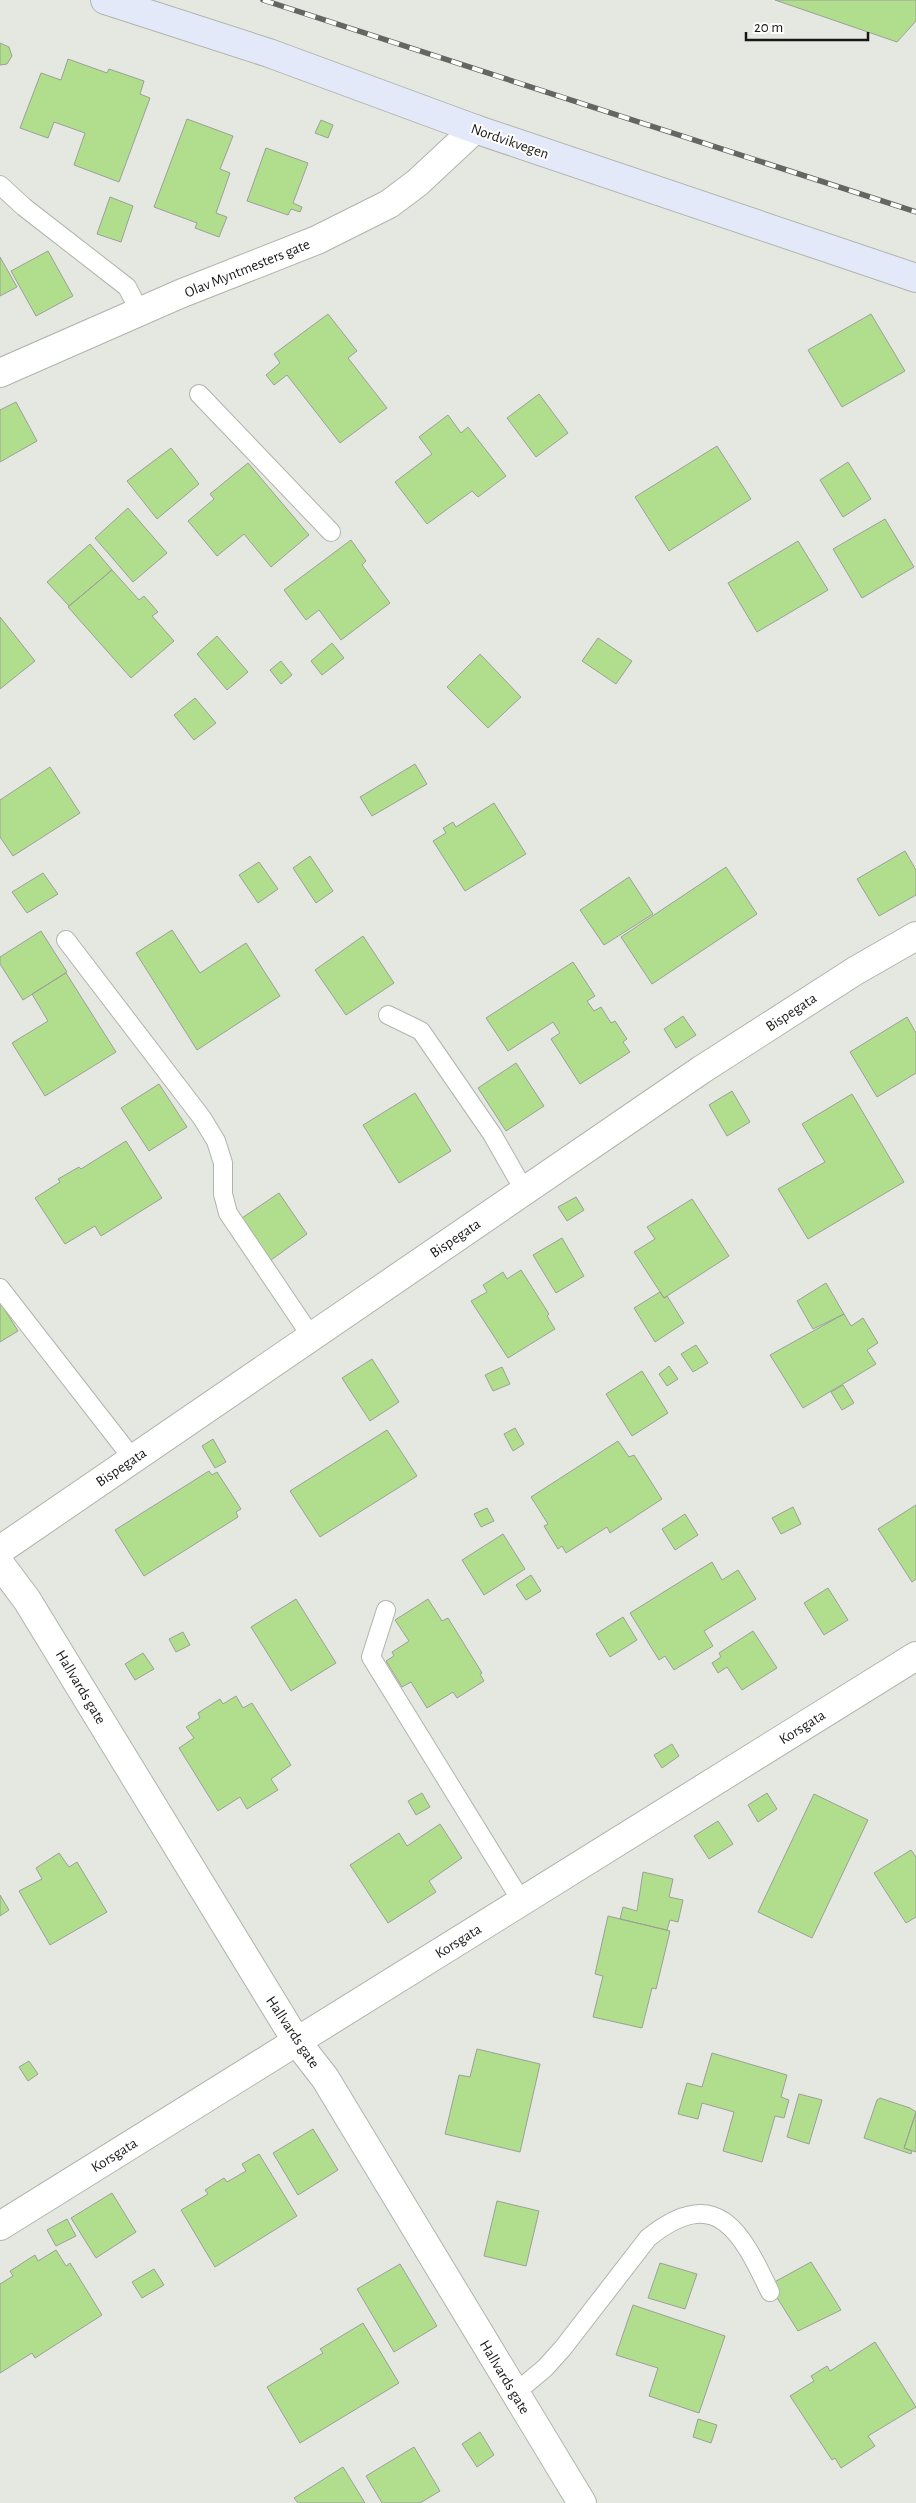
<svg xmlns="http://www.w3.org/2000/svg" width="916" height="2503" viewBox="0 0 916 2503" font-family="'Alegreya Sans',sans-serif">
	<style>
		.building { fill: #b1de8d; stroke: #9ba098 }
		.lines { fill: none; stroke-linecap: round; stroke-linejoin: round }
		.service-casing { stroke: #afb4ac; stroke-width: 20 }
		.minor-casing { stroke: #afb4ac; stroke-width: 30 }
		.secondary-casing { stroke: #afb4ac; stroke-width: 30 }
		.service { stroke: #fff; stroke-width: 18 }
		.minor { stroke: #fff; stroke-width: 28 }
		.secondary { stroke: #e4e9fa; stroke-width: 28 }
		.rail-casing { stroke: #636661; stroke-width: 5.5 }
		.rail { stroke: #fff; stroke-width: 4; stroke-dasharray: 11; stroke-linecap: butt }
		.labels { text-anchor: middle; stroke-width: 4; stroke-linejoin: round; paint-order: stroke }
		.street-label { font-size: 15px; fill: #181917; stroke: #fff }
	</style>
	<rect width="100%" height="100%" fill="#e4e8e0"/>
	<!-- building -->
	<path class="building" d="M775,0h141v21l-19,21z
		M0,43l9,4 3,9 -5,8 -7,1z
		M68,59l39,14 2,-4 35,12 -4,13 10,4 -31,84 -45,-17 11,-32 -31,-11 -6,16 -28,-10 21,-55 20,7z
		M187,119l46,17 -13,33 10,4 -14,40 11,4 -8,20 -24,-9 2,-5 -43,-16z
		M321,120l12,5 -5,13 -13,-5z
		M266,148l42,15 -15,40 9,4 -2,5 -9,-3 -3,6 -41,-14z
		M110,197l23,9 -12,36 -24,-8z
		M48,251l25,45 -37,20 -25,-45z
		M0,257l17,30 -17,9z
		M328,314l29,37 -9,7 39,50 -47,35 -53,-68 -13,10 -8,-10 14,-12 -6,-9z
		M871,314l34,57 -63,36 -34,-57z
		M539,394l29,39 -32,24 -29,-39z
		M16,402l21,39 -37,21v-52z
		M448,415l13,18 7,-6 38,49 -28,21 -6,-6 -45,33 -32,-42 37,-28 -13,-17z
		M717,446l34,53 -82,52 -34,-54z
		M171,448l28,36 -42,35 -30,-38z
		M848,462l23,37 -28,18 -23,-37z
		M248,463l61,72 -38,32 -27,-33 -27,22 -29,-35 26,-22 -4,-5z
		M128,508l39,45 -34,29 -38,-44z
		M885,519l29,48 -52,31 -29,-49z
		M351,540l15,21 -4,4 28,38 -49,37 -22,-30 -13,10 -22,-30z
		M798,541l30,49 -71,42 -29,-49z
		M90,544l22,26 -43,36 -22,-24z
		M112,570l27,30 5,-4 14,16 -6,4 22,25 -43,37 -63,-71z
		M0,617l35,44 -35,28z
		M217,636l31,36 -21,18 -30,-36z
		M598,638l34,23 -16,23 -34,-23z
		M332,643l12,15 -22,17 -11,-14z
		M480,654l41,43 -33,31 -41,-41z
		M281,661l11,14 -11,9 -11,-14z
		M195,698l21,25 -22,17 -20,-25z
		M415,764l12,20 -55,32 -12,-19z
		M50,767l30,46 -67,43 -13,-19v-37z
		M494,803l32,51 -61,37 -32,-50 13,-8 -3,-5 10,-6 3,5z
		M905,851l11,19v25l-37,21 -22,-37z
		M310,856l23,35 -17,12 -23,-35z
		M259,862l19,27 -20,14 -19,-28z
		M726,867l31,47 -105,70 -31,-47z
		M43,873l15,21 -31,19 -15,-21z
		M629,877l24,37 -49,31 -24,-35z
		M172,930l28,43 46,-30 34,53 -83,54 -61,-97z
		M41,931l26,41 -44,28 -23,-36v-7z
		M363,936l31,47 -48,32 -31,-45z
		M573,962l22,34 -8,5 7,10 7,-4 10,16 4,-2 12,18 -4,3 7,10 -50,32 -29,-45 9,-6 -7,-11 -45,29 -22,-33z
		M66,973l50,79 -71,44 -33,-53 36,-22 -16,-27z
		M683,1016l13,19 -20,13 -12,-19z
		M907,1017l9,16v40l-39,24 -27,-45z
		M516,1063l28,43 -38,25 -28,-43z
		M159,1084l28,43 -38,24 -28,-43z
		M732,1091l18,31 -23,14 -18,-31z
		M415,1093l36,58 -52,32 -36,-58z
		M852,1094l52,88 -96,57 -30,-50 47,-27 -23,-38z
		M126,1141l36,57 -61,38 -6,-10 -30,18 -30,-46 25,-16 -2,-3 21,-12 2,2z
		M279,1193l28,41 -36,26 -29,-42z
		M576,1197l8,13 -17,11 -9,-14z
		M692,1199l37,57 -65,42 -30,-46 21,-13 -8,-12z
		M562,1238l22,38 -28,17 -23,-38z
		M521,1270l28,44 -2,2 8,13 -47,29 -37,-57 16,-9 -4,-7 20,-13 4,7z
		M826,1283l18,31 -31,15 -16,-28z
		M660,1292l4,6 3,-2 17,27 -29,19 -21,-34z
		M0,1302l18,29 -18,11z
		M844,1314l7,12 12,-8 15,25 -11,7 9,14 -73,44 -33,-53z
		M696,1345l12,18 -15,9 -12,-18z
		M372,1359l27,43 -29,19 -28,-43z
		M669,1366l9,13 -11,7 -8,-12z
		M502,1367l8,17 -17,7 -8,-16z
		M642,1371l26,42 -36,23 -26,-42z
		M843,1385l11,18 -12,7 -11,-18z
		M515,1428l9,16 -11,7 -9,-17z
		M387,1430l30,46 -97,61 -30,-46z
		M213,1439l13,23 -11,6 -13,-22z
		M618,1441l11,16 5,-2 28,44 -52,34 -3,-6 -41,26 -4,-7 -4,3 -14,-23 4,-2 -17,-27z
		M209,1471l3,4 5,-3 24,37 -5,3 2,5 -94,59 -29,-46z
		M916,1505v74l-4,3 -34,-53z
		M793,1507l8,17 -20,10 -9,-16z
		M487,1508l7,13 -13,6 -7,-13z
		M685,1514l13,21 -23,15 -13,-21z
		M503,1534l22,35 -41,26 -22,-35z
		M712,1562l10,18 16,-10 18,29 -52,32 9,15 -39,24 -9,-14 -6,4 -29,-47z
		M531,1575l10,16 -15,9 -10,-15z
		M828,1588l20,32 -24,15 -20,-32z
		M296,1599l40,64 -45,28 -40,-64z
		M428,1599l14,22 6,-3 34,55 -2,1 4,7 -27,17 -4,-6 -26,16 -16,-26 -9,5 -16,-26 8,-5 -2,-4 17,-11 -14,-21z
		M623,1617l14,23 -27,17 -14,-23z
		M753,1631l24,37 -35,22 -15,-23 -9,6 -6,-10 9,-6 -2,-4z
		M183,1632l7,13 -14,7 -7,-13z
		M143,1653l11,16 -19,11 -10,-16z
		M236,1696l7,12 9,-5 39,62 -20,14 7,11 -31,19 -7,-12 -22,14 -39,-63 15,-10 -8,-11 14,-9 -2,-5 22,-14 3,5z
		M672,1744l7,12 -17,12 -8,-13z
		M422,1793l8,14 -14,8 -8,-14z
		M767,1793l10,16 -19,13 -10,-17z
		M814,1794l54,26 -56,118 -54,-26z
		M718,1821l15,23 -24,15 -15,-23z
		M440,1824l22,34 -33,23 7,11 -48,31 -38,-58 49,-32 8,13z
		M911,1850l5,7v60l-10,6 -32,-50z
		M59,1853l10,14 8,-5 30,50 -57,33 -31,-54 23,-12 -6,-11z
		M643,1872l30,7 -4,18 14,3 -5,22 -8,-2 -3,10 -47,-11 3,-12 14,4z
		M0,1895l9,15 -9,6z
		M608,1916l62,15 -14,58 -4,-1 -10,40 -49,-11 10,-41 -8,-2z
		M477,2049l63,15 -20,88 -75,-18 14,-59 11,2z
		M712,2053l75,22 -6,22 8,3 -5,18 -9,-2 -13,46 -39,-11 11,-39 -32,-9 -4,16 -20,-5 9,-31 15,4z
		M29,2061l9,13 -10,7 -9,-14z
		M799,2094l23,6 -13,44 -22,-7z
		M880,2098l30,10 6,4 -12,36 8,3 -1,3 -47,-16 13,-38z
		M916,2113v39l-12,-4z
		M313,2129l25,41 -40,25 -25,-42z
		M259,2154l38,62 -82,51 -34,-57 27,-16 -3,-4 19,-12 3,4 19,-11 -4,-7z
		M112,2193l24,39 -40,26 -25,-40z
		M497,2201l42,10 -13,55 -42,-10z
		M67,2219l9,17 -20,10 -9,-16z
		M56,2250l10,16 4,-3 32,52 -67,43 -3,-5 -32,20v-89l13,-8 -3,-5 25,-16 3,6z
		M811,2262l30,48 -43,21 -29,-46z
		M660,2263l37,11 -12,35 -37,-11z
		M400,2264l37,62 -43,26 -37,-63z
		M154,2269l10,16 -22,13 -10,-16z
		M633,2305l92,31 -26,77 -50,-17 9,-28 -42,-13z
		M363,2323l36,60 -99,60 -33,-56 56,-34 -3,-4z
		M875,2342l41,65 -48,29 7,10 -34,22 -6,-10 -3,2 -42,-64 24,-15 -3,-5 16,-10 3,5z
		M698,2419l19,6 -6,18 -18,-6z
		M480,2432l14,23 -17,12 -15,-23z
		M414,2447l26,44 -20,12h-38l-16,-27z
		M343,2467l22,36h-67l-4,-5z"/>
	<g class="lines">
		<defs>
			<path id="service" d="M0,185l24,22 103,80 13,25
				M199,394l132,138
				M66,940l136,178 14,23 7,22v31l5,19 83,123
				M388,1015l33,16 71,103 32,56
				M0,1288l133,171
				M386,1610l-15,47 151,245
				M515,2393l30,-25 18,-20 85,-110c69,-56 94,-5 122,54"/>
			<path id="minor" d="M0,373l180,-79 137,-54 72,-36 28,-21 58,-54
				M0,1550l701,-480 154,-99 61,-35
				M0,1564l27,36 270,442 28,36 257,425
				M0,2226l916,-570"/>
			<path id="secondary" d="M105,0l164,53 206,76 441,149"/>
		</defs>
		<!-- service casing -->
		<use href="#service" class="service-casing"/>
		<!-- minor casing -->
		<use href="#minor" class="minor-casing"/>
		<!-- secondary casing -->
		<use href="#secondary" class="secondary-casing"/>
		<!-- service -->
		<use href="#service" class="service"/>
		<!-- minor -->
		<use href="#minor" class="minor"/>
		<!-- secondary -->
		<use href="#secondary" class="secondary"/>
		<defs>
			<path id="rail" d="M263,0l653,212"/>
		</defs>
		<!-- rail casing -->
		<use href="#rail" class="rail-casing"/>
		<!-- rail -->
		<use href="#rail" class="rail"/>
	</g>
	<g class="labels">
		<!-- street labels -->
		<g class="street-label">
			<text transform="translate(510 141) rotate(19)" y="5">Nordvikvegen</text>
			<text transform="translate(247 268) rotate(-22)" y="5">Olav Myntmesters gate</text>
			<text transform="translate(791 1012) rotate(-33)" y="5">Bispegata</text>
			<text transform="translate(455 1238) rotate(-34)" y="5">Bispegata</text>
			<text transform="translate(121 1467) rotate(-34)" y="5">Bispegata</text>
			<text transform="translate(81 1687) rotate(59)" y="5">Hallvards gate</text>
			<text transform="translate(802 1727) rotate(-32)" y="5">Korsgata</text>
			<text transform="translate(458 1941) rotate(-32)" y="5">Korsgata</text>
			<text transform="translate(293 2032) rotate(56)" y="5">Hallvards gate</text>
			<text transform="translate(114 2155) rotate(-32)" y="5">Korsgata</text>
			<text transform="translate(505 2377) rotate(59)" y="5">Hallvards gate</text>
		</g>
	</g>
	<!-- scale -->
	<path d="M746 32v8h122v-8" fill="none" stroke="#181917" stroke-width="2.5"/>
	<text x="754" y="32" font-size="15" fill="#181917" stroke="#ffffff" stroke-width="4" paint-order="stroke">20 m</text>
</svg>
